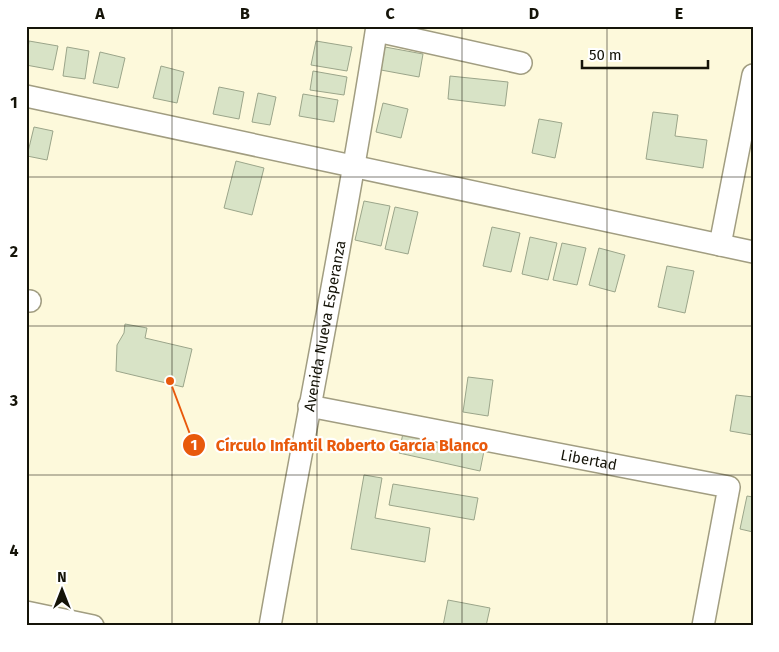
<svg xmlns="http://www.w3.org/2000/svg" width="779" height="652" viewBox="0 0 779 652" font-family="'Fira Sans',sans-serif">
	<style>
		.building { fill: #d8e3c6; stroke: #9ba58a }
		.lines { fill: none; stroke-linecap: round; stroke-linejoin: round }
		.minor-casing { stroke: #a19d81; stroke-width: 24 }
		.minor { stroke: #fff; stroke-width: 21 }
		.grid { fill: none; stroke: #151409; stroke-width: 1; stroke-opacity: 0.55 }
		.labels { text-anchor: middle; stroke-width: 4.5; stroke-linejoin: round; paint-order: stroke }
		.street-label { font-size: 15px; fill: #151409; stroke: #fff }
		.leader { fill: none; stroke: #e8590c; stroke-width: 2 }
		.callout-dot { fill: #e8590c; stroke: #fff; stroke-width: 2 }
		.mark-label { font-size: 15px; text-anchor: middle; font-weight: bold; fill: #fff }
		.callout-label { font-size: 16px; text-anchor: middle; font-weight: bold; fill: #e8590c; stroke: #fff; stroke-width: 4.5; stroke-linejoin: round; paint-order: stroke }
		.neatline { fill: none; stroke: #151409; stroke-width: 2 }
		.grid-label { font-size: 16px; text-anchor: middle; font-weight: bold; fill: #151409 }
	</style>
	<rect width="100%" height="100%" fill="#fdf9db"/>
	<!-- building -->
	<path class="building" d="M29,41l29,5 -5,24 -27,-5z
		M316,41l36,6 -5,24 -36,-6z
		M67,47l22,4 -4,28 -22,-3z
		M385,47l38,7 -4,23 -38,-7z
		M100,52l25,6 -7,30 -25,-5z
		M161,66l23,6 -7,31 -24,-5z
		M313,71l34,6 -3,18 -34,-5z
		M450,76l58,6 -3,24 -57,-7z
		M219,87l25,5 -5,27 -26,-5z
		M258,93l18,4 -6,28 -18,-3z
		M303,94l35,6 -4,22 -35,-6z
		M383,103l25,6 -7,29 -25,-6z
		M653,112l25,3 -3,21 32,4 -4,28 -57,-9z
		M539,119l23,4 -7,35 -23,-5z
		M34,127l19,4 -6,29 -20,-4z
		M236,161l28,7 -12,47 -28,-7z
		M364,201l26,5 -9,40 -26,-6z
		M395,207l23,5 -10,42 -23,-5z
		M492,227l28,6 -9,39 -28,-6z
		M530,237l27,6 -9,37 -26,-6z
		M562,243l24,5 -9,37 -24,-5z
		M599,248l26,7 -10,37 -26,-7z
		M667,266l27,5 -9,42 -27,-6z
		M125,324l22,4 -2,10 47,11 -9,38 -67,-16 1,-26 7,-12z
		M468,377l25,3 -5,36 -25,-4z
		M736,395l17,2v38l-23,-4z
		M403,433l81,18 -4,20 -81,-18z
		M364,475l18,3 -7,40 55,10 -5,34 -74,-13z
		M393,484l85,14 -4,22 -85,-15z
		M747,496l6,1v35l-13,-3z
		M448,600l42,8 -4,18h-43z"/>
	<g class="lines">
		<defs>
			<g id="minor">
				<path d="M377,31l144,32"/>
				<path d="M26,96l727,156"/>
				<path d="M720,245l33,-170"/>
				<path d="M26,301h4"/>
				<path id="s1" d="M309,406l420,81 -26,139"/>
				<path d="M26,612l67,14"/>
				<path id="s2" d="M270,626c35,-200 76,-399 107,-600"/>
			</g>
		</defs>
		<!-- minor casing -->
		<use href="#minor" class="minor-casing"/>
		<!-- minor -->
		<use href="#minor" class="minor"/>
	</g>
	<!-- grid -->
	<path class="grid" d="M172,26v600M317,26v600M462,26v600M607,26v600M26,177h727M26,326h727M26,475h727"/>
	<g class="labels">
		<!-- street labels -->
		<g class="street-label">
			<text dy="5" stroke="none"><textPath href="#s2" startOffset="305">Avenida Nueva Esperanza</textPath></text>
			<text dy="5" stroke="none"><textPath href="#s1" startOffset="285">Libertad</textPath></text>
		</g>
	</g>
	<!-- callouts -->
	<path class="leader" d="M170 381L194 445"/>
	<g class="callout-dot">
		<circle cx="170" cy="381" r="5"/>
		<circle cx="194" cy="445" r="12"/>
	</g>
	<g class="mark-label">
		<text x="194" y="450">1</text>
	</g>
	<g class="callout-label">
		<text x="352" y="451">Círculo Infantil Roberto García Blanco</text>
	</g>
	<!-- border -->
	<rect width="779" height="652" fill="none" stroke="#ffffff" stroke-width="55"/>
	<!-- north arrow -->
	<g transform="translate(62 590)" stroke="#ffffff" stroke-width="4" paint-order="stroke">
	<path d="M0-4L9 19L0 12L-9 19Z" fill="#151409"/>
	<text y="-8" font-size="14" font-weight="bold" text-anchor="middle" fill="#151409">N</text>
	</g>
	<!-- scale -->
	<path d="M582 60v8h126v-8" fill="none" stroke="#151409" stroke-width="2.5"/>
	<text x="589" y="60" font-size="15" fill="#151409" stroke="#ffffff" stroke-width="4" paint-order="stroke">50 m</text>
	<rect x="28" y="28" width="724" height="596" class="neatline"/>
	<g class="grid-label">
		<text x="100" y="19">A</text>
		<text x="245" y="19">B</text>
		<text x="390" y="19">C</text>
		<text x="534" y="19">D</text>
		<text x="679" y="19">E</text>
		<text x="14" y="108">1</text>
		<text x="14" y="257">2</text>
		<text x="14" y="406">3</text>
		<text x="14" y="556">4</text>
	</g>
</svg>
